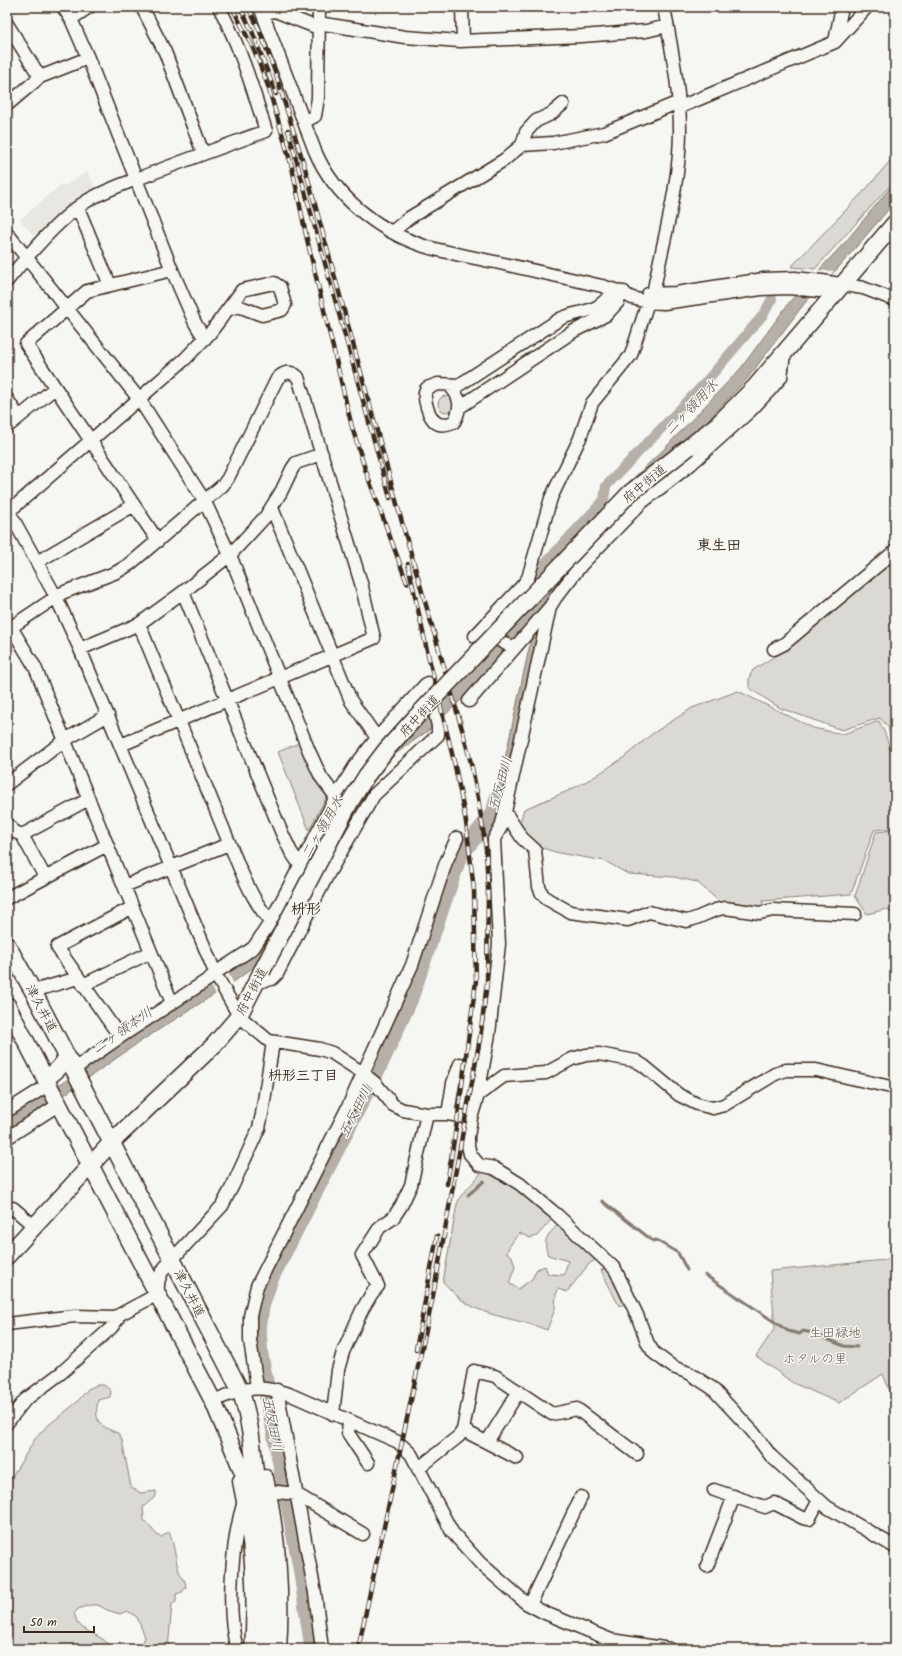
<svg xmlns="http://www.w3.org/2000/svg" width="902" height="1656" viewBox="0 0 902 1656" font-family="Kalam,'Klee One',sans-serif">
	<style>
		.built { fill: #e8e7e2 }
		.green { fill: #dad9d3; stroke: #8a8278 }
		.water { fill: #b6b0a9; stroke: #857a71 }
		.pier { fill: #f6f6f2 }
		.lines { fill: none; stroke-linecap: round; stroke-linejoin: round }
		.stream { stroke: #857a71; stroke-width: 3 }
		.canal { stroke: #b6b0a9; stroke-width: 10 }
		.river { stroke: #b6b0a9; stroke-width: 17 }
		.minor-casing { stroke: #3b2a1e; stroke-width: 15 }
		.major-casing { stroke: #3b2a1e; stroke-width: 19 }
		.minor { stroke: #f6f6f2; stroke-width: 12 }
		.major { stroke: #f6f6f2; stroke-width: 16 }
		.rail-casing { stroke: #3b2a1e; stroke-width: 4.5 }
		.rail { stroke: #f6f6f2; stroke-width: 3; stroke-dasharray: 9; stroke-linecap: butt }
		.major-bridge-casing { stroke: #3b2a1e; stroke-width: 19; stroke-linecap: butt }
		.major-bridge { stroke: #f6f6f2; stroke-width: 16 }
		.labels { text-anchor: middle; stroke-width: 3; stroke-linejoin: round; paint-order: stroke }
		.street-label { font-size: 13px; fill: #3b2a1e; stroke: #f6f6f2 }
		.park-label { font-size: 13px; fill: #63564b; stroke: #f6f6f2 }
		.water-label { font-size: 14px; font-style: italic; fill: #605248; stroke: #f6f6f2 }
		.neighbourhood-label { font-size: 14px; font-weight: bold; fill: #3b2a1e; stroke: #f6f6f2 }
		.quarter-label { font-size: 15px; font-weight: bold; fill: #3b2a1e; stroke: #f6f6f2 }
	</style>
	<rect width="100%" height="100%" fill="#f6f6f2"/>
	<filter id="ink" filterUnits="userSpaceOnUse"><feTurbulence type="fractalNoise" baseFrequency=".025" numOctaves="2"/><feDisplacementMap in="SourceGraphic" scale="8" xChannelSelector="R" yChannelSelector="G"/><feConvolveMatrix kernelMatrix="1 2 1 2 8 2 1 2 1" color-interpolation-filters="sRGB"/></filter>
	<g filter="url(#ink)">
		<!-- built -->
		<path class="built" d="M87,172l10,18 -61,48 -16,-18 41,-36 4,2z"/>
		<!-- green -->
		<path class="green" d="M895,155v25l-80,89 -24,-2 77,-80z
			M438 404a8 8 0 1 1 16 0a8 8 0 1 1-16 0Z
			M895,558v203l-7,-34 -8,-9 -38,12 -62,-22 -31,-20v-10l4,-8 25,-16z
			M738,691l75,37 30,6 36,-13c18,32 16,71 16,107l-21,2 -23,64 -88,7 -1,7 -41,-5 -24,-21 -23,-5 -46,-3 -23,-13 -46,-8 -20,-6 -13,-11 -7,-11 5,-16 44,-18 26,-14 29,-19 29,-24 40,-26z
			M301,742l27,52 -19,36 -31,-78z
			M895,830v86l-8,-7 -20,5 -12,-18 21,-64z
			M483,1171l29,15 34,25 5,9 -14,16 -7,2 -11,-5 -10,14 -2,6 5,3 3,11 -6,16 9,6 14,-10 5,-10 8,-3 3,8 16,1 4,-14 -20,-6c-6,-17 0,-19 10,-31l41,33 -10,7 -22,28 -9,-3 -2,6 -1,14 -8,21c-26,-11 -57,-12 -81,-27 -8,-5 -16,-14 -23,-21l14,-78 4,-8z
			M895,1254v150l-12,-30 -44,29 -46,-20 -37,-27 19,-28 -5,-57 115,-11z
			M608,1268l19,35 -8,3 -18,-36z
			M97,1385h7l7,6 -1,6 -12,3c-4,21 0,26 20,33l4,7 9,47 10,6 15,-2v5l-13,11 1,13 14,16 4,1 4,-4h4c4,12 5,23 8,35 2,8 7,9 8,19l-4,5 -6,2v8l-4,2 -4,45h-28l5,-12 -8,-20 -10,-6 -7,3 -13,-4 -9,-5h-7l-13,4 -4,5c2,2 2,7 4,9 7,11 28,12 33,26h-92l-9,-5 -3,-7v-152l28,-46 10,-11 31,-25 12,-14z"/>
		<!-- water -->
		<path class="water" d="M895,182v20l-57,66 -34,36 -57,75 -152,160 -36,44 -8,14 -52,221 -8,11 -3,-16 7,-9 36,-165 -2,-15 -69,77 -31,29 -35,25 -34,44 -81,149 -44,33 -97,62 -131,92v-19l81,-49 44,-32 97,-65 36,-26 94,-168 265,-289 39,-37 78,-82 50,-68 56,-60z"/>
		<!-- pier -->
		<path class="pier" d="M816,270l18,1 -21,26 -21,-1z
			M227,971l7,13 -18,11 -7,-13z"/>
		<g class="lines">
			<!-- stream -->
			<path class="stream" d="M468,1195l16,-14
				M602,1201l51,40 3,-1 22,13 9,17
				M705,1275l83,56 12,3 3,-3 9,2 32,13 13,1"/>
			<!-- canal -->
			<path class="canal" d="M537,572l67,-72 2,-14 97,-101 60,-70 9,-16
				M444,885l7,-5"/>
			<!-- river -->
			<path class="river" d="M313,1649l-12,-82 -41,-212 -2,-25 3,-23 9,-28 108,-211 31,-67 50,-145 35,-43 4,-15"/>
			<defs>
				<path id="minor" d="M63,7l8,12 17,39 84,212 23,53 10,16
					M142,7l23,45 38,101
					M260,7l55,144c19,45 63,80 109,95 23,7 48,11 71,16 36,8 72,16 107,24l19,6 11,6 16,4 16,1 97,-14 28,-1 30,3 24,-6
					M462,7l1,34
					M263,13l12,-2 43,17
					M71,19l18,-12
					M318,23l87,14 55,4 122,-5 64,-5 21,-5
					M7,24l33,53
					M835,41l7,-34
					M7,105l33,-28 48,-19
					M680,107l155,-65 32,-35
					M304,122l11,-6 3,-18 1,-91
					M522,145l31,-2 51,-10 75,-31
					M78,208l32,77
					M392,232l17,-14 95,-58 18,-15 4,-13 10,-11 15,-7 12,-10
					M7,233l132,166 65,101 26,55 79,196 12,26 15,20
					M7,281c21,-26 52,-63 80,-80 18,-11 39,-18 58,-25 40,-16 80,-30 121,-45 -13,-42 -26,-85 -47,-124
					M648,294l28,-1 88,-14 31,-1 27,3 41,7 32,12
					M653,294c10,-54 27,-108 27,-164 0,-41 -9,-83 -16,-123
					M449,385c12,12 13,22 5,37 -5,1 -10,4 -15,2 -10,-3 -18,-29 -12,-36l11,-4 21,1 101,-66c12,-6 25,-6 37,-12 10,-6 14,-16 27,-15
					M7,399l12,18
					M460,407l114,-76 32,-16 12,-13 3,-10
					M7,427l48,-39
					M7,508l49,89 24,52 137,328 22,39 30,25 51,8 12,4 31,20 13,11 17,21 10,5 24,4h21l23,4
					M272,508l79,193 26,37
					M7,513l178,-154 25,-26 30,-40 2,-3 32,-7 6,4 5,18 -3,5 -20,5 -24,-9 -11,4
					M158,541l-132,-197 61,-53 85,-21
					M37,562l97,-57
					M183,592l98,239 10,21 9,13
					M550,607l-45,205 -4,15 -7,12 5,105 -10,90 -11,61 -7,23 -3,19v8l2,9 9,11 15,3 26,16 37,31 58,54 22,46 11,29 6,9 19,14 16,6 23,15 41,44 18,24 56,51 68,40
					M139,624l101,245c8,18 17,38 31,52
					M11,627l24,40 89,219
					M7,630l55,-37 55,-21 13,-8 93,-79 5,-7 49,-99c7,-7 14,-9 21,-2l63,206 13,55 -253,107
					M485,633l29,15
					M475,636l48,-51 5,-7 23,-80 29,-60 12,-35 39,-48 17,-53
					M80,649l59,-25 44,-32 47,-37 36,-39 15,-24 11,-23 4,-6 26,-9
					M774,649l10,-5 111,-93
					M469,701l81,-94 6,-10 26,-33 59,-61 50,-39 59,-53 19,-20 12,-14 3,-23
					M7,784l58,-44 43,-25
					M505,812l17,26 13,12 4,37 3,7 5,5 23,13 58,8 21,-8 37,9c14,-2 25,-12 39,-13l35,5 13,-3 82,4
					M7,824l8,8 7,3 23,42
					M22,835l67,-36
					M7,898l100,-53
					M83,985l68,-33
					M33,991l45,-13
					M172,1003l-48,-117 105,-42
					M120,1037l-63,-90 76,-40
					M74,1069l46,-32 89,-58 6,-6 31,-20 8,-6 17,-26 65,-124 19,-31 22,-28 48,-53 3,-2 10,43v9l-64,60 -47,81 -50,98 -5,5 -16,3
					M478,1095l26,-19 42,-3 26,-14 14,-4 13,-1 37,7 8,5 35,29 18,9 16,4 11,-3 51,-31 11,-4h30l79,18
					M7,1111l41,-26
					M448,1114l5,-31 7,-19
					M7,1138l51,-33
					M7,1211l6,-3 21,18
					M7,1324l68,-8 40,1 43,-23c-1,-11 1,-18 7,-27l57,-61 11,-21 26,-57 3,-14 11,-72
					M257,1387l-7,-47v-24l7,-30 90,-177 65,-144 34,-103 11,-24
					M277,1390l38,203 7,56
					M213,1401c31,-13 43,-17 76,-7l109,48 13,12 41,78 28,31 46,40 19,10 66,27 59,9
					M333,1414l5,-44 5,-18 19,-42 10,-17 6,-7 -16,-31 18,-28 13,-9 8,-12 10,-21 16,-71
					M349,1421l-1,12 20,30
					M7,1423l18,-23 36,-27 50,-45 6,-8 -2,-3
					M463,1430l54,28
					M487,1442l32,-51
					M418,1469l41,-33 4,-6 11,-59 21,5 57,38 25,-5 60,45
					M714,1490l51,17 9,-4 29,15 6,1 10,-19
					M268,1491l28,3 67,40
					M707,1566l27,-70
					M530,1605l51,-108
					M237,1649c-11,-39 -5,-110 7,-148"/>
				<path id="major" d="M689,447l29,-23 37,-37 140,-164
					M7,945l26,46 207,399c14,39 14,82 19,123 5,47 10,88 7,136
					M7,1005l206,396 39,93
					M45,1079c10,-7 17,-12 22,-23
					M7,1256l105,-114 102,-97 25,-29 23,-45
					M265,1478c12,56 17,113 13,171
					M241,1481c12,55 16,113 12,168"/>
			</defs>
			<!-- minor casing -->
			<use href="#minor" class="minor-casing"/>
			<!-- major casing -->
			<use href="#major" class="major-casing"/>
			<!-- minor -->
			<use href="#minor" class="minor"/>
			<!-- major -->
			<use href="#major" class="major"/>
			<defs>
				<path id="rail" d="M232,7l22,43 14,36 10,34 14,47 14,68 46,192 13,42 42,114
					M240,7l12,24 24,63
					M248,7l11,22 16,43 30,96 98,358 59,203 9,34 7,35 8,51 2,40 -1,94 -7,55 -48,263 -74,348
					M288,130l102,368
					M408,564l18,82 29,120 11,56 8,68 2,91 -18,134 -11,69
					M416,1350l21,-114"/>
			</defs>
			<!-- rail casing -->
			<use href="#rail" class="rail-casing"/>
			<!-- rail -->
			<use href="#rail" class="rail"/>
			<defs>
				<path id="major-bridge" d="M262,971l88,-169 17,-27 19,-25 29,-32 215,-225 59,-46"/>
			</defs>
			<!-- major-bridge casing -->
			<use href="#major-bridge" class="major-bridge-casing"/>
			<!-- major-bridge -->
			<use href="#major-bridge" class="major-bridge"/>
		</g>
	</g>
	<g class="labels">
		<!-- street labels -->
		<g class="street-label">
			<text transform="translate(644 483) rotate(-40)" y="5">府中街道</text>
			<text transform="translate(419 715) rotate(-47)" y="5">府中街道</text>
			<text transform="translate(251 991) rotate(-62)" y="5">府中街道</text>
			<text transform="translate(42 1008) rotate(62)" y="5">津久井道</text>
			<text transform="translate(190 1293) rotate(63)" y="5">津久井道</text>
		</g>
		<!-- park labels -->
		<g class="park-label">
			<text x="835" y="1337">生田緑地</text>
			<text x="815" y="1363">ホタルの里</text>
		</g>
		<!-- water labels -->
		<g class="water-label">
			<text transform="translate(691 407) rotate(-46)" y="5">二ヶ領用水</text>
			<text transform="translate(500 784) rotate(-75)" y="5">五反田川</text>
			<text transform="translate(322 827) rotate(-60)" y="5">二ヶ領用水</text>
			<text transform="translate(122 1030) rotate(-35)" y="5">二ヶ領本川</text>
			<text transform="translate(355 1111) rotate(-63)" y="5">五反田川</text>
			<text transform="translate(273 1424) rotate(79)" y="5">五反田川</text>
		</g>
		<!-- neighbourhood labels -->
		<g class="neighbourhood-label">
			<text x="303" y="1080">枡形三丁目</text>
		</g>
		<!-- quarter labels -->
		<g class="quarter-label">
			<text x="719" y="550">東生田</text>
			<text x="306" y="914">枡形</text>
		</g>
	</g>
	<!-- margin -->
	<rect width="902" height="1656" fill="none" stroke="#f6f6f2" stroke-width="24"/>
	<rect x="12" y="12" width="878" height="1632" fill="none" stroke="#3b2a1e" stroke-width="1.5" filter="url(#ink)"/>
	<!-- scale -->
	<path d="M24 1626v6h70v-6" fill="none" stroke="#3b2a1e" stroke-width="2"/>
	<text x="30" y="1626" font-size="12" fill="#3b2a1e" stroke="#f6f6f2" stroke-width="3" paint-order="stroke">50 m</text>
</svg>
